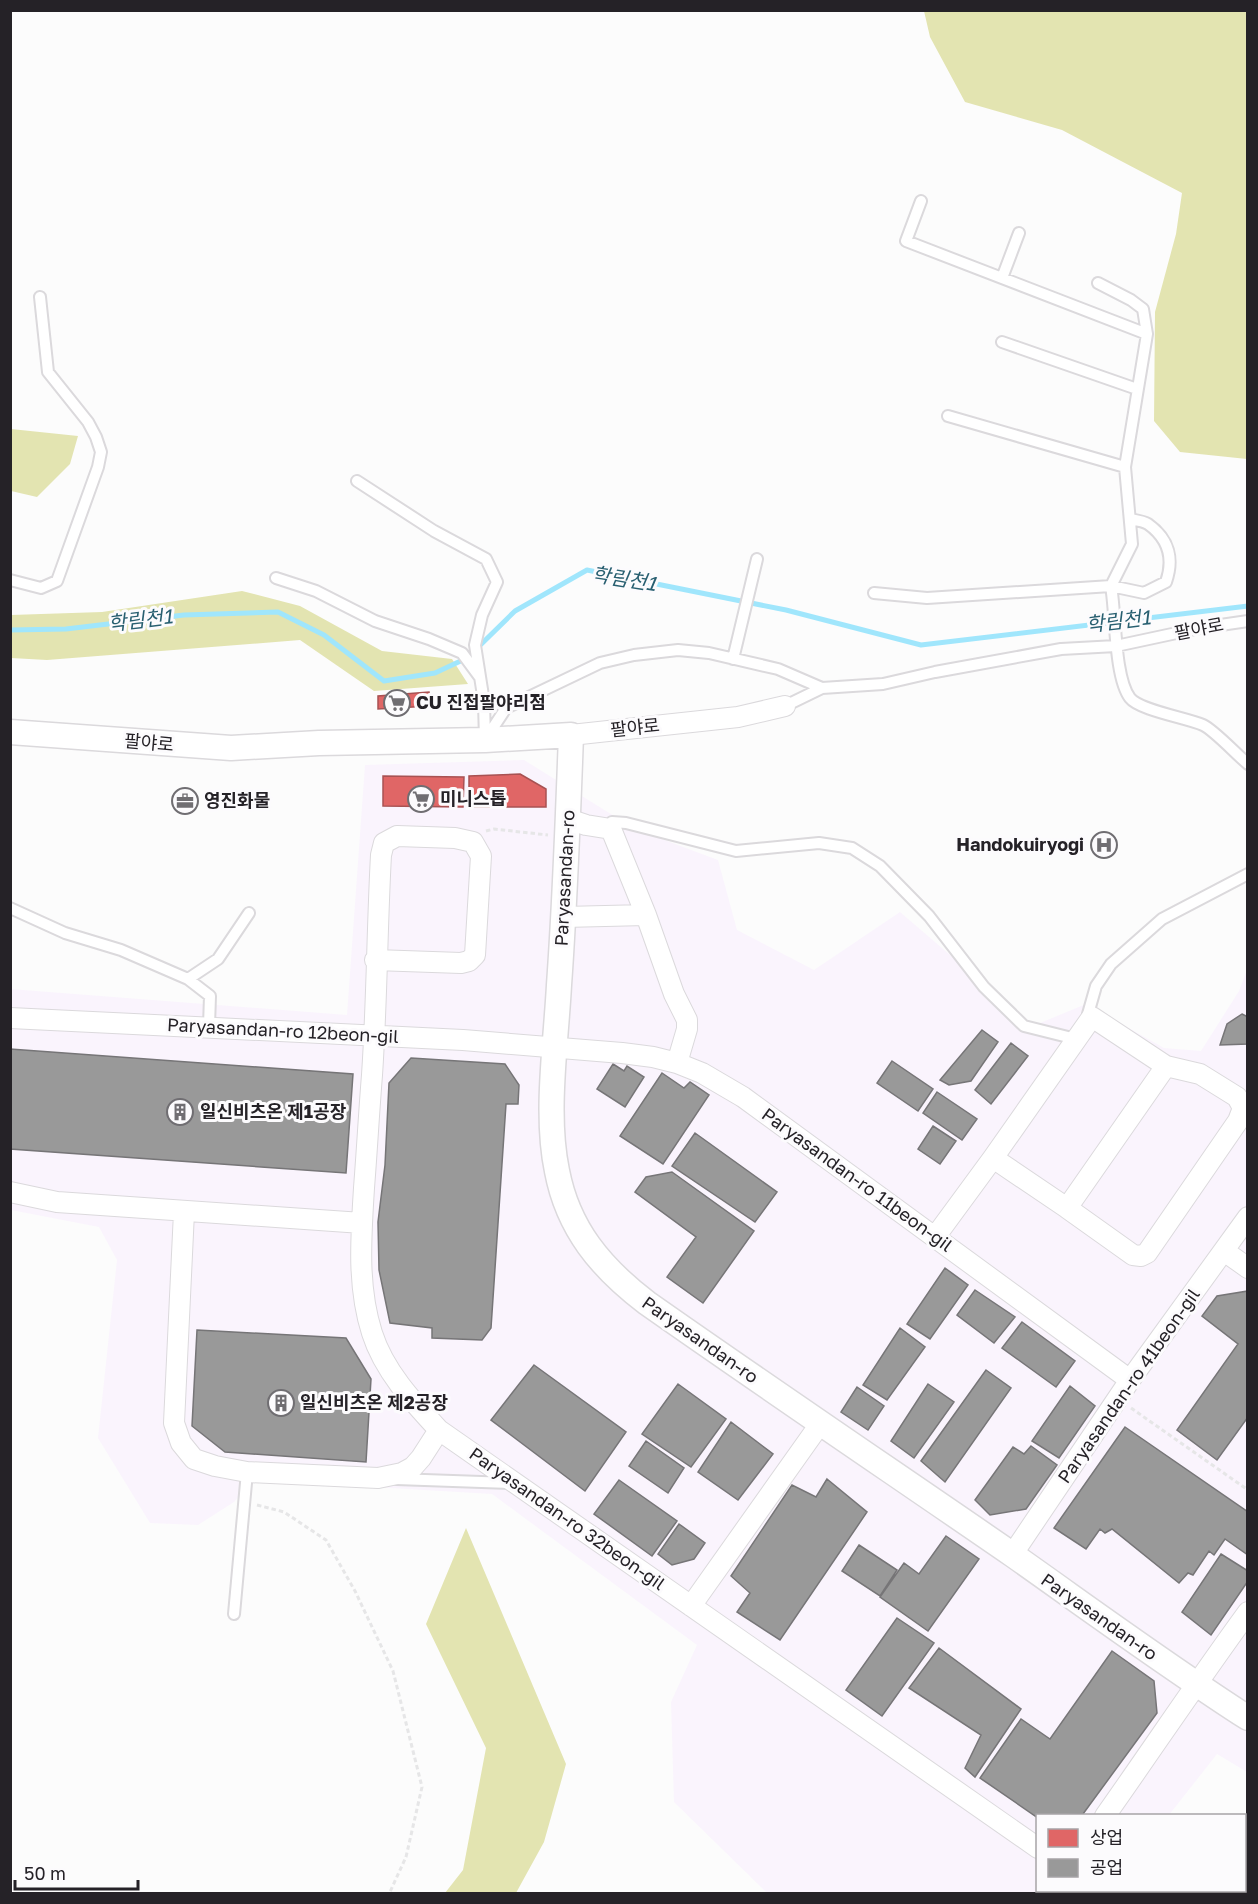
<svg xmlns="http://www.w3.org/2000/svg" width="1258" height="1904" viewBox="0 0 1258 1904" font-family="'Golos Text','Noto Sans KR',sans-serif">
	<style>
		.built { fill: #faf4fd }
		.green { fill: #e3e4b1 }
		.shops { fill: #e06666; stroke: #a85253; stroke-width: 1.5 }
		.industry { fill: #999; stroke: #767577; stroke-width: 1.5 }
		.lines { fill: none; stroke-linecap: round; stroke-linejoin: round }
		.stream { stroke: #a0e6fc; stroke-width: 5 }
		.service-casing { stroke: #dbd9dc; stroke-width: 14 }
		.minor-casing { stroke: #dbd9dc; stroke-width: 22 }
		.tertiary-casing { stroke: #dbd9dc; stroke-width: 27 }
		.path { stroke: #e6e6e7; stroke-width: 3; stroke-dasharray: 4.5 3; stroke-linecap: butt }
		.service { stroke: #fff; stroke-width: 10 }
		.minor { stroke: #fff; stroke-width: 20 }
		.tertiary { stroke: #fff; stroke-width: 24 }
		.labels { text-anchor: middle; stroke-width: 6; stroke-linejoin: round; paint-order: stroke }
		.street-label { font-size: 18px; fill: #252227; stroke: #fcfbfd }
		.poi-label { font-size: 18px; font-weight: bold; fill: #252227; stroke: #fcfbfd; text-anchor: start }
		.water-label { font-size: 20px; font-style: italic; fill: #285f70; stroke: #fcfbfd }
	</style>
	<rect width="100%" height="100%" fill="#fcfcfc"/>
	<!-- built -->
	<path class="built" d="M524,760l111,69 83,31 19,70 77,40 86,-58 133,114 53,-22 78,44 37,3 38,-60 8,-21v802l-30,-18 -48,61 -131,1v74h107l1,3h-379l-93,-91 -3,-100 26,-57 -205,-151 -239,-14 -19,22 -36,23 -48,-2 -52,-85 19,-178 -18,-33 -88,-17 -1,-221 337,26 18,-250z"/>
	<!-- green -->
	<path class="green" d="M924,11h323v448l-67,-7 -26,-31 1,-109 21,-78 6,-41 -120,-63 -97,-28 -35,-65z
		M11,429l67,7 -8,28 -33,33 -26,-6z
		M242,591l58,15 82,45 70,8 16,25 -94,7 -74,-51 -253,20 -36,-2v-43l91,-3z
		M466,1528l100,236 -22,78 -28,51h-71l18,-23 23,-122 -60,-124z"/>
	<!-- shops -->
	<path class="shops" d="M429,692l1,14 -52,3v-13z
		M520,774l26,15v18h-77v-31z
		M383,776l81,1 -1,30 -80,-1z"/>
	<!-- industry -->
	<path class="industry" d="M1242,1014l6,3v27l-28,1 7,-21z
		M982,1030l16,12 -27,39 -22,4 -9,-5z
		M1011,1043l17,13 -37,48 -16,-14z
		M10,1049l343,25 -7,99 -336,-24z
		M411,1058l94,6 14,21 -1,19h-12l-15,224 -9,12 -50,-2v-10l-42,-5 -11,-53 -1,-48 7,-57 4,-82z
		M892,1061l41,28 -15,22 -41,-28z
		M613,1064l11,7 3,-5 17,11 -19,30 -28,-18z
		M662,1073l22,15 6,-6 19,13 -46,69 -43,-28z
		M937,1092l40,27 -15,21 -39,-27z
		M933,1126l23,15 -16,23 -22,-15z
		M695,1133l82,59 -22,30 -83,-56z
		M672,1172l82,59 -51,72 -36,-26 29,-40 -61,-45 11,-15z
		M945,1268l23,17 -38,54 -23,-15z
		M975,1290l40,27 -21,26 -37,-28z
		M1248,1291v126l-31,43 -40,-30 61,-86 -36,-28 15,-20z
		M1022,1322l53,39 -19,26 -54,-39z
		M900,1328l25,19 -38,53 -24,-15z
		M197,1330l149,8 25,41 -5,83 -141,-10 -33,-26z
		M534,1365l92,67 -41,59 -94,-71z
		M986,1370l25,18 -66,94 -24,-21z
		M678,1384l48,35 -35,48 -49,-33z
		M928,1384l26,18 -40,56 -23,-17z
		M1070,1386l25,20 -36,52 -27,-17z
		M857,1387l27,19 -16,24 -27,-18z
		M731,1422l42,32 -35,46 -40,-28z
		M1125,1427l123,85v43l-23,-16 -11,16 -5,-4 -16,24 -5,-2 -9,10 -67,-54 -7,4 -5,-4 -14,20 -32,-21z
		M646,1441l38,27 -16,25 -39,-27z
		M1031,1446l26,19 -31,44 -36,6 -15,-15 38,-53 11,7z
		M827,1479l40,33 -87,128 -43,-28 13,-19 -19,-17 61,-91 24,12z
		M619,1480l58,41 -25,35 -58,-42z
		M679,1524l26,19 -11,16 -22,6 -14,-11z
		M946,1536l33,23 -51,72 -48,-34 24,-34 15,11z
		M859,1545l38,25 -17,26 -38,-25z
		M1221,1554l27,17v10l-37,54 -29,-23z
		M897,1618l37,25 -52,73 -36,-26z
		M939,1648l82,61 -46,68 -10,-9 16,-33 -72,-47z
		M1112,1651l42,30 3,32 -74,101 -45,2v2l-58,-40 41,-59 29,20z"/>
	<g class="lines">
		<!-- stream -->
		<path class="stream" d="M10,630l56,-1 118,-14 94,-3 46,23 60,46 51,-8 32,-15 48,-47 72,-41 199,40 135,35 327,-39"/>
		<defs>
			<path id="service" d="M921,201l-15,40 241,93 -22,133 7,77 -21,42 33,7 22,-11c8,-23 3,-43 -18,-58 -5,-3 -13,-4 -18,-5
				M1002,278l17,-45
				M1098,283l33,17 12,9 4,25
				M1002,342l135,47
				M948,416l177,51
				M357,481l77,50 52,28 11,23 -15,33 -7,30 9,57 1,38
				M276,578l40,13 59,30 54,18 33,14 17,23
				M10,580l31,8 16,-7 41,-114 3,-15 -5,-15 -8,-15 -40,-50 -8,-75
				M874,593l53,5 184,-12c5,27 3,91 19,112 9,12 57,20 73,27 11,5 33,29 45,39
				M733,659l24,-100
				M785,706l37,-18 61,-4 52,-12 126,-23 55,-3 84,-18 48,-7
				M485,740l21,-32 94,-45 34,-8 44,-5 31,3 69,16 44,19
				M611,829l1,-7 14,1 110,28 83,-8 33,5 28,18 49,50 55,71 40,39 52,13
				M10,908l55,25 56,17 67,29 22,17 -1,30
				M188,979l30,-20 31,-46
				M1092,1017l-4,-3 8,-28 15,-22 51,-45 86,-45
				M396,1479l114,4
				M234,1614l13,-142"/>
			<path id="minor" d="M571,735l167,-18 47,-11
				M568,819l18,6 25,4 35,86 28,79 13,26v9l-10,34
				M564,917l82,-2
				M375,960l86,3 8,-2 6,-6 6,-99 -8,-14 -18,-4 -58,-2 -13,7 -3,12c-4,73 -4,147 -9,220 -3,37 -5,75 -8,113 -3,49 -7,98 8,145 12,38 41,69 67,97l599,418
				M10,1018l453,22 159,13 31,4 24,6 25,10 41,24 387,283
				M10,1192l47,10 305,21
				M1067,1208l99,-142
				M184,1212l-10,211 7,20 13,16 21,7 32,6 131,6 24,-5 11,-6 8,-9 18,-28
				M935,1237l58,-79 99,-141 74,49 34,8 37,23 6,11 -5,13 -91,132 -6,3 -8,-1 -66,-47 -74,-50
				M1224,1251l24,17
				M1012,1555l118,-175 118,-163
				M691,1606l129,-182
				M1105,1816c48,-68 94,-137 143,-204"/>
			<path id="tertiary" d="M10,732l221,16 88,-5 166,-3 86,-5c-3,83 -6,167 -12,250 -3,58 -14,130 -2,186 11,58 44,97 90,132 121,85 244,168 366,252 78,55 154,111 235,163"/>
		</defs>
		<!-- service casing -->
		<use href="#service" class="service-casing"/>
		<!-- minor casing -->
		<use href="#minor" class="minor-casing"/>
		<!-- tertiary casing -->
		<use href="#tertiary" class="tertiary-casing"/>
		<!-- path -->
		<path class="path" d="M486,831l8,-2 54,6
			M1131,1408l117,82
			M257,1505l27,7 42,28 29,51 38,80 29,116 -16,70 -17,37"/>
		<!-- service -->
		<use href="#service" class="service"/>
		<!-- minor -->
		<use href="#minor" class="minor"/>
		<!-- tertiary -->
		<use href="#tertiary" class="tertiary"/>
	</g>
	<!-- icons -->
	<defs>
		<symbol id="supermarket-ring" viewBox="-11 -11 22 22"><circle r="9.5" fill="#fcfbfd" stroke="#706e72" stroke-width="1.5"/><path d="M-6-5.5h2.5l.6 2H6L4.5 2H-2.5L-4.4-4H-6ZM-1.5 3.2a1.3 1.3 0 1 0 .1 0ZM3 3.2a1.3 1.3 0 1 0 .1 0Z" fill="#706e72"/></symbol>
		<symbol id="office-ring" viewBox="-11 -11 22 22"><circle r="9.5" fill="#fcfbfd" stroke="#706e72" stroke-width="1.5"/><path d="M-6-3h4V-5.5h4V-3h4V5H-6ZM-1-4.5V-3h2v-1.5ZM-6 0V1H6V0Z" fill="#706e72"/></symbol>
		<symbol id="hospital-ring" viewBox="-11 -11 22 22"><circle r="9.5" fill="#fcfbfd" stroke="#706e72" stroke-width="1.5"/><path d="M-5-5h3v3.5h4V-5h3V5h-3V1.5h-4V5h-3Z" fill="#706e72"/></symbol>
		<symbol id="building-ring" viewBox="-11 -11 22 22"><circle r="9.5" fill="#fcfbfd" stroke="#706e72" stroke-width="1.5"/><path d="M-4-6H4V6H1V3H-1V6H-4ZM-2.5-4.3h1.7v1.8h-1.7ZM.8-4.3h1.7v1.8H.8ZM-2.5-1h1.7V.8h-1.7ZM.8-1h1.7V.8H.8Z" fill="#706e72"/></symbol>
	</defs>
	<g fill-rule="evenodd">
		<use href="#supermarket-ring" x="382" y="688" width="30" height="30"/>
		<use href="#supermarket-ring" x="406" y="784" width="30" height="30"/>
		<use href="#office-ring" x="170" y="786" width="30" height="30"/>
		<use href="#hospital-ring" x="1089" y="830" width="30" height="30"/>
		<use href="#building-ring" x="165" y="1097" width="30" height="30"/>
		<use href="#building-ring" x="266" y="1388" width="30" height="30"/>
	</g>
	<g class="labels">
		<!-- street labels -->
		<g class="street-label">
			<text transform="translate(1199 629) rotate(-11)" y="6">팔야로</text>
			<text transform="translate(635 728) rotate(-6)" y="6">팔야로</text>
			<text transform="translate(149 743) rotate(5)" y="6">팔야로</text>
			<text transform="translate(565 878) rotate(-87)" y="6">Paryasandan-ro</text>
			<text transform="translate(283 1031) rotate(3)" y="6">Paryasandan-ro 12beon-gil</text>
			<text transform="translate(857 1180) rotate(36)" y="6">Paryasandan-ro 11beon-gil</text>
			<text transform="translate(700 1340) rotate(35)" y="6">Paryasandan-ro</text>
			<text transform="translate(1129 1386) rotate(-55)" y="6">Paryasandan-ro 41beon-gil</text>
			<text transform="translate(567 1519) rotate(35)" y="6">Paryasandan-ro 32beon-gil</text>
			<text transform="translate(1099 1617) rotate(35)" y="6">Paryasandan-ro</text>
		</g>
		<!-- poi labels -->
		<g class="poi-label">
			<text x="416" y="709">CU 진접팔야리점</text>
			<text x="440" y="805">미니스톱</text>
			<text x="204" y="807">영진화물</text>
			<text x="1084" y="851" text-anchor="end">Handokuiryogi</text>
			<text x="200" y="1118">일신비츠온 제1공장</text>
			<text x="300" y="1409">일신비츠온 제2공장</text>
		</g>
		<!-- water labels -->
		<g class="water-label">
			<text transform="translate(624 579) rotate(9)" y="7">학림천1</text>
			<text transform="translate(140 620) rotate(-7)" y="7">학림천1</text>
			<text transform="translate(1118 621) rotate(-7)" y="7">학림천1</text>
		</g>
	</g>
	<!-- border -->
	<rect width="1258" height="1904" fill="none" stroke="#252227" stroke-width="24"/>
	<!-- legend -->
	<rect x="1036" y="1814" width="210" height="78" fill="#fcfbfd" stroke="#a6a4a7" stroke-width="1.5"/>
	<rect x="1048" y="1829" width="30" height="18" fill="#e06666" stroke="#a6a4a7" stroke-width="1.5"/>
	<text x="1090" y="1844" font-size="18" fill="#252227">상업</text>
	<rect x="1048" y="1859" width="30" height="18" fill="#999999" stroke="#a6a4a7" stroke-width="1.5"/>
	<text x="1090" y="1874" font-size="18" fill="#252227">공업</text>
	<!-- scale -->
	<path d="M15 1880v9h123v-9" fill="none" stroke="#252227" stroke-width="3"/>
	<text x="24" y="1880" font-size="18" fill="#252227" stroke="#fcfbfd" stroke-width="4.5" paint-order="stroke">50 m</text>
</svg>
